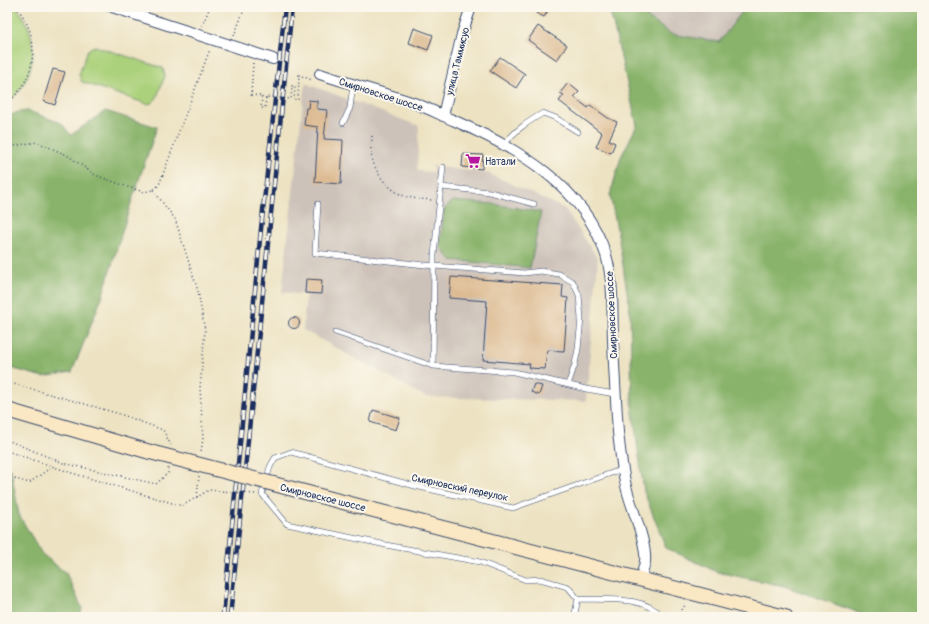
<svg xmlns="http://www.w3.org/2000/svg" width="929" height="624" viewBox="0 0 929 624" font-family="Pangolin,sans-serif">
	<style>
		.industrial { fill: #cdc2b9 }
		.green { fill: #acd17b; stroke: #64806c }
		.forest { fill: #89b36b; stroke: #527164 }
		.building { fill: #ddbb93 }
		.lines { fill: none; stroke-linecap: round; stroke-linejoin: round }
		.lane-casing { stroke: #3a4a6d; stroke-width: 6 }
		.street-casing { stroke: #3a4a6d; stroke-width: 12 }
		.secondary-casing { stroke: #3a4a6d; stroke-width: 16 }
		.path { stroke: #3a4a6d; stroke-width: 1.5; stroke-dasharray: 1 3; stroke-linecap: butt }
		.lane { stroke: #fff; stroke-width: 5 }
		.street { stroke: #fff; stroke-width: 10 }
		.secondary { stroke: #fae7c3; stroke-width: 14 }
		.rail-casing { stroke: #1b2f5e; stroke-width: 4.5 }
		.rail { stroke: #fbf7ec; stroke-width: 3; stroke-dasharray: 9; stroke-linecap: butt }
		.secondary-bridge-casing { stroke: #3a4a6d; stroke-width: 16; stroke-linecap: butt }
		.secondary-bridge { stroke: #fae7c3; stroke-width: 14 }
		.labels { text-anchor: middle; stroke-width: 4; stroke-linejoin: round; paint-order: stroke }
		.street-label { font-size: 10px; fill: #1b2f5e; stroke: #fbf7ec }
		.poi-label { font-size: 10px; fill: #1b2f5e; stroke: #fbf7ec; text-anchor: start }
	</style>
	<rect width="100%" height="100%" fill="#fbf7ec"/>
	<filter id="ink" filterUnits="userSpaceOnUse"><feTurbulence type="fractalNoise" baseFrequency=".025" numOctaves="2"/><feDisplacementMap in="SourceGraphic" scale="8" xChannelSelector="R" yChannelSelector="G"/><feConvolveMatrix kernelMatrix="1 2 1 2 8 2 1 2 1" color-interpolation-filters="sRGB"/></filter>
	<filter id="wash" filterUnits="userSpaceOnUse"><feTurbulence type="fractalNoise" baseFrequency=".012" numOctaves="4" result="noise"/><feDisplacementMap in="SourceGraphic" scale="16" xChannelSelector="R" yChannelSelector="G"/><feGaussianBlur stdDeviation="0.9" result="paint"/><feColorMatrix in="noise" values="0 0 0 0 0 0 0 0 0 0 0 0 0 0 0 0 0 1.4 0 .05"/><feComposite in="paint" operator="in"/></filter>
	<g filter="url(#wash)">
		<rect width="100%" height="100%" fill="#ede3c3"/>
		<!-- industrial -->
		<path class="industrial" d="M640,7h106l-27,35 -48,-8 -23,-16z
			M305,83l114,43 -2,45 16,1v-6l57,8 75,35 33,50 -12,142 -160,-4 -123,-67 3,-35 -24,-3z"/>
		<!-- green -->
		<path class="green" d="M7,7h9c26,29 21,73 -9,96z
			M95,46l68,22 2,8 -9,23 -4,4 -5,1 -65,-22 -3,-7 8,-24 3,-3z"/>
		<!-- forest -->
		<path class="forest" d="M609,7h31l8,11 23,16 48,8 27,-35h176v610h-51l-87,-31 -67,-14 -51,-24 -22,-56 -12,-86 -2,-95 -12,-77 -8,-39 11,-38 16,-32z
			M28,111l33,12 10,12 34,-24 52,16 -26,76 -29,94 -30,75 -29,5 -36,-10v-250l11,-5z
			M453,201l40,3 48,8 -11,56 -79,-8 -11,-14 4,-36 2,-3z
			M7,468l4,2 8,45 23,39 24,19 16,35 -2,9h-73z"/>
		<g id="blocks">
			<!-- building -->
			<path class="building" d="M539,7h11l-6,10 -8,-4z
				M538,26l29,19 -10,15 -29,-20z
				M414,28l19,7 -5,15 -19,-7z
				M500,57l25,17 -9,14 -26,-17z
				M53,69l12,3 -10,33 -12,-4z
				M568,83l11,9 -5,5 14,11 2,-3 18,13 9,4 -8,18 6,3 -4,10 -15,-6 6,-14 -43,-32 5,-6 -4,-2z
				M309,100l8,1v8l10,1 -3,29 19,1 -2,44 -26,-2 3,-55 -14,-2 2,-17h2z
				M463,154l20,1 -1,14 -20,-2z
				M451,277l112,8 -1,12 6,1 -4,53 -17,-1 -2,19 -16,-1 1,-4 -47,-4 4,-59 -38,-3z
				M306,279l16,1 -1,14 -16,-1z
				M288.5 323a5.5 5.5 0 1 1 11 0a5.5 5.5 0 1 1-11 0Z
				M534,384l8,2 -3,9 -8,-3z
				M373,410l27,8 -4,12 -26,-8z"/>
		</g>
	</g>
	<g filter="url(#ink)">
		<use href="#blocks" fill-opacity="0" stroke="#3a4a6d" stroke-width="1"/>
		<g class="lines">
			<defs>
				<path id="lane" d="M343,123l7,-15 3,-23
					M505,144c10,-14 23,-22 38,-31l13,5 22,14
					M441,187l49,5 44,12
					M318,204l-3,49 119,13 90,7 17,-2 18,3 14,8 6,13 2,24 -3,30 -3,15 -7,21
					M335,332l98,34 81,6 72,17 29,5
					M433,366l1,-111 9,-88
					M578,599l-10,-12 -28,-8 -14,1 -46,-18 -89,-16 -104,-22 -25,-30 8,-27 5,-9 16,-6 124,34 98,22 110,-39
					M573,617l2,-4 3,-14c26,1 66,-4 85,18"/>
				<path id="street" d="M112,7l161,52
					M320,74c30,10 61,18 91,28 15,5 30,13 44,19 62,27 129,65 151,134 8,27 6,57 7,85 1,31 3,61 5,92 2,18 4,37 8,54 5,22 21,55 19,76 -1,5 -3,11 -4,16
					M443,116l19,-82 9,-27"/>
				<path id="secondary" d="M7,410l143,42
					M289,488l496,129"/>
			</defs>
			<!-- lane casing -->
			<use href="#lane" class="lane-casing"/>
			<!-- street casing -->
			<use href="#street" class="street-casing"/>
			<!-- secondary casing -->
			<use href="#secondary" class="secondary-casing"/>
			<!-- path -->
			<path class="path" d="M202,26l8,-19
				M234,36l11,-29
				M253,63l-2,32 11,1 -1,12h4l1,-11 25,2 1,-13 3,1 -1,12 4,1 1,-25 13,5
				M7,103c30,-23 35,-67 9,-96
				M372,136c0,6 -2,13 -1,18 3,17 15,34 31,41 9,4 20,4 30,5
				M7,147l30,-5 30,13 28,20 33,12 16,5 9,-2 6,-5 51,-136
				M153,190l22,29 23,72 7,39 -5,58 3,50 -2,14
				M7,382l113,32 43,16 8,15
				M7,440l56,23 93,21 12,-11v-5
				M7,451l65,22 110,33 27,-16 46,4
				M7,476l22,7 24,-17
				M197,497l2,-21
				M678,617l7,-12"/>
			<!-- lane -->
			<use href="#lane" class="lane"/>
			<!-- street -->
			<use href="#street" class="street"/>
			<!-- secondary -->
			<use href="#secondary" class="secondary"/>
			<defs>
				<path id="rail" d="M223,617l38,-388 24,-222
					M230,617l62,-610"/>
			</defs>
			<!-- rail casing -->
			<use href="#rail" class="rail-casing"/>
			<!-- rail -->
			<use href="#rail" class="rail"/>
			<defs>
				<path id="secondary-bridge" d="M150,452l139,36"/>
			</defs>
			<!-- secondary-bridge casing -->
			<use href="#secondary-bridge" class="secondary-bridge-casing"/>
			<!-- secondary-bridge -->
			<use href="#secondary-bridge" class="secondary-bridge"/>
		</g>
	</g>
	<!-- icons -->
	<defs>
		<symbol id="supermarket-bare" viewBox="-9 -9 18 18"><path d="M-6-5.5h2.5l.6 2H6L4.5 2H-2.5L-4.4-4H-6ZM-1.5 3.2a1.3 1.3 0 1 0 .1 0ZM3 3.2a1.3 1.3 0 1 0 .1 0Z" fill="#b5179e" stroke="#fbf7ec" stroke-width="2.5" paint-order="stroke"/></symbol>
	</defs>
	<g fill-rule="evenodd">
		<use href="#supermarket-bare" x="462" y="150" width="22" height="22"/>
	</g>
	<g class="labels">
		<!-- street labels -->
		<g class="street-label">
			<text transform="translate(457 61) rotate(-76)" y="4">улица Таммисуо</text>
			<text transform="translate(381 94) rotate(18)" y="4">Смирновское шоссе</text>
			<text transform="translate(611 315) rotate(-93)" y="4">Смирновское шоссе</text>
			<text transform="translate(460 487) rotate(12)" y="4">Смирновский переулок</text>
			<text transform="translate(323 497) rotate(14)" y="4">Смирновское шоссе</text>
		</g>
		<!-- poi labels -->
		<g class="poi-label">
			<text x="485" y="165">Натали</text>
		</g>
	</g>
	<!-- margin -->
	<rect width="929" height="624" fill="none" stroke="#fbf7ec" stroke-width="24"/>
</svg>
